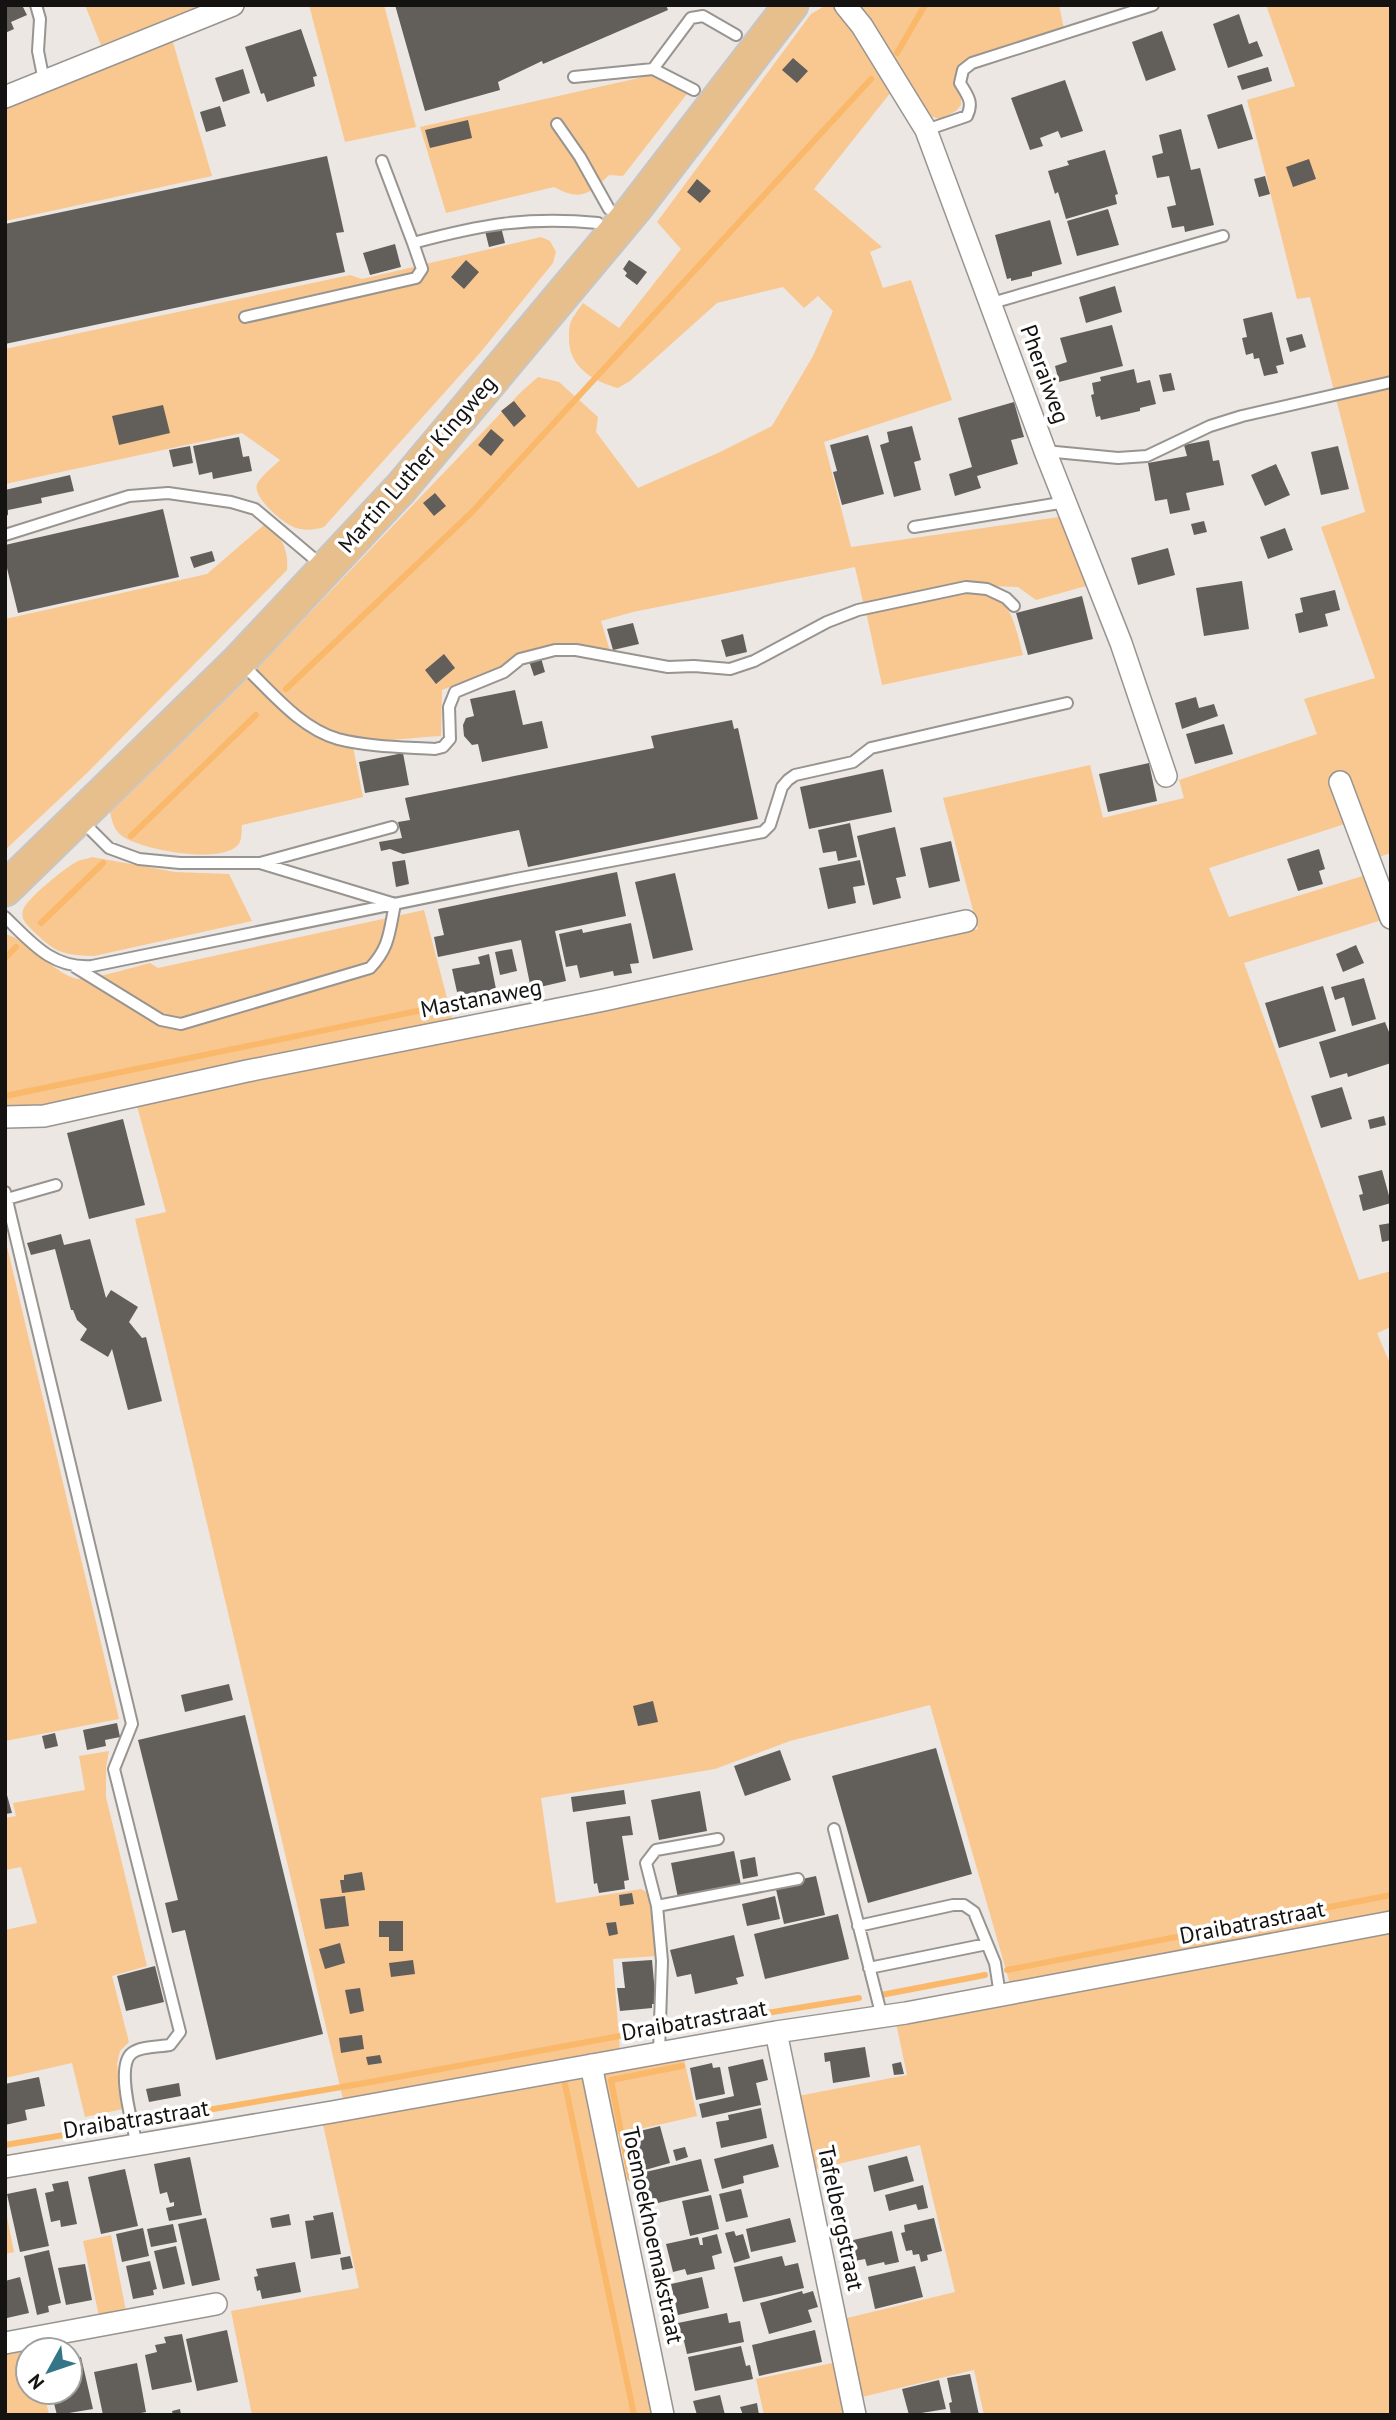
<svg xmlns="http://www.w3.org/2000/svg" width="1396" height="2420" viewBox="0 0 1396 2420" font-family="'PT Sans',sans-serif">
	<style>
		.green { fill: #f9c790 }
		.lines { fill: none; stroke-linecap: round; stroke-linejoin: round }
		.stream { stroke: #fab86b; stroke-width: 6 }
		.building { fill: #625e5a }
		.service-casing { stroke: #989490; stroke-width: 14 }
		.minor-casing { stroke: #989490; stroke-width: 24 }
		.primary-casing { stroke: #c7c6c6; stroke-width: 37 }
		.service { stroke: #fff; stroke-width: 10 }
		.minor { stroke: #fff; stroke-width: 21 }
		.primary { stroke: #e6bf8d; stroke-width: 33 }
		.labels { text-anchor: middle; stroke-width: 7; stroke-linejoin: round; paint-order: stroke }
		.street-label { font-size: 23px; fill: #151311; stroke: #fff }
	</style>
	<rect width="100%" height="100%" fill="#ece7e2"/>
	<!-- green -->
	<path class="green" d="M85,5h109l1,4 -94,36z
		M309,5h75l32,122 -71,15z
		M826,5l12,4 57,78 -81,102 68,58 -12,5 13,36 28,-8 41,120 -128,42 27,105 215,-31 27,68 -57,16 -18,-13 -30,-1 -124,20 -9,-39 -222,45 -32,9 9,30 -56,-4 -112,43 -1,46c-40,2 -86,12 -122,-9 -25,-13 -45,-37 -65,-56l268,-280 16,-14 21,5 39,35 -2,15 42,56 82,-36 52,-26 41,-70 20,-45 -15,-15 -14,12 -21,-21 -66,16 -87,78 -12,7c-25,-7 -50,-21 -49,-51 0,-5 0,-11 2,-16 3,-6 8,-12 12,-18l36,25 62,-79 -24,-27 154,-208z
		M850,5h209l5,24 -99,32 -11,16 7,20v8l-5,6 -16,8 -14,-4z
		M1266,5h125v848l-15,5 -28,-35 -139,45 20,49 140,-43 16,45 -141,44 115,317 32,-9v56l-14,6 14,33v547l-381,71 -80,-279 -140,36 -75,28 -174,29 15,105 85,-14 7,4 9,63 -44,3 7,93 -277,47 -208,-880 31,-7 -29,-106 841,-177 -35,-131 147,-33 13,53 81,-20 -5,-18 138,-46 -13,-35 71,-21 -54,-151 44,-15 -55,-215 -13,2 -50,-199 48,-14z
		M172,39l40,137 -207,45v-118z
		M670,71l17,10 3,9 -67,86 -14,-1c-20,20 -29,26 -55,12l-108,26 -26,-86z
		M541,237l9,4 6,11 -3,11 -74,91 -155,173c-10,3 -18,4 -28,1 -11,-3 -44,-30 -39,-44 4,-8 17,-18 23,-24l-38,-27 -237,51v-135l345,-74 12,4z
		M265,524c16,11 24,25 22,46l-200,203 -82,77v-231l202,-45z
		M966,591c47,6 46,24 57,64l-141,30 -16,-73z
		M249,677l43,39 61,31 10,50 -121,28c-1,8 1,15 -5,21 -19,18 -95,4 -115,-10 -8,-6 -10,-15 -12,-24z
		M92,857l83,15 54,2 23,47 -158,35c-34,-1 -39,-4 -63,-27 -6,-6 -10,-10 -8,-19 3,-11 42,-42 53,-48 5,-3 11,-3 16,-5z
		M424,910l30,115 -414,85 -35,-1v-175c25,6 52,44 75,45 14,0 54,-12 70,-16l8,5z
		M5,1238l114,481 -114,22z
		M109,1751l-3,16v30l41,169 -35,10 17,66 -9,9 -3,13 6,45 -38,8 -13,-54 -67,15v-148l32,-7 -16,-56 -16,3v-52l11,-2 -3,-13 72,-13 -6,-34z
		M1391,1931v484h-407l-10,-45 -112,27 -19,-78 112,-27 -35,-147 -108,25 -14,-74 109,-21 -11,-52z
		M683,2055l14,61 -83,19 -11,-63z
		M575,2075l8,5 5,8 67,327h-403l-21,-104 128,-23 -37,-168z
		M5,2207l9,45 -9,2z
		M111,2235l16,81 -27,5 -17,-80z
		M33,2343l1,7h-6v42h16l5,23h-44v-67z
		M837,2362l11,53h-84l-8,-36z"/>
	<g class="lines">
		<!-- stream -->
		<path class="stream" d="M897,53l28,-48
			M286,689l186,-177 399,-433
			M131,836l125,-121
			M41,923l62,-60
			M5,958l11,-11
			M5,1096l437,-90
			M1007,1970l384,-75
			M881,1995l104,-20
			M662,2030l197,-32
			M565,2084l69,331
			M149,2120l216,-37 276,-51
			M5,2145l118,-20
			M630,2178l-19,-98 71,-14"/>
	</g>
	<!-- building -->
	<path class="building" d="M5,5h17l5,10 -16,7 3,7 -9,4z
		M395,5h271l2,5 -125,54 -1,-3 -44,21 2,8 -75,21z
		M1239,14l10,30 8,-3 6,15 -35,12 -15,-44z
		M301,29l16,47 -4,1 2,9 -48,16 -3,-9 -3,1 -16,-47z
		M1162,31l14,39 -30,11 -14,-39z
		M793,58l15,13 -11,12 -15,-13z
		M1268,67l4,14 -30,9 -5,-14z
		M243,69l7,24 -27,9 -8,-24z
		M1065,80l18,51 -22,7 -3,-7 -18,7 3,8 -13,4 -19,-52z
		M1242,104l11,35 -35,10 -11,-34z
		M220,106l6,20 -20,6 -6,-20z
		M468,120l4,18 -42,10 -5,-18z
		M1181,129l10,41 9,-2 14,57 -29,7 -1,-6 -12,2 -5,-21 9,-2 -7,-29 -12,2 -5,-22 11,-3 -4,-18z
		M1105,150l13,44 -3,1 2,9 -51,15 -8,-27 -3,2 -7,-23 21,-6 -2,-4z
		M327,156l17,76 -8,1 9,39 -340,72v-120z
		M1309,159l7,20 -23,8 -7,-20z
		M1265,176l5,18 -11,3 -5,-18z
		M697,179l14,12 -11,12 -13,-11z
		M1108,209l11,36 -42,11 -10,-35z
		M1050,220l12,44 -30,8v4l-21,5v-3l-4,1 -12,-44z
		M501,227l4,16 -16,4 -4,-16z
		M395,244l6,23 -31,8 -7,-22z
		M466,260l13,12 -15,17 -13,-12z
		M629,260l18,12 -10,13 -12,-9 2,-3 -4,-4z
		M1115,286l7,26 -36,11 -7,-26z
		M1272,312l12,52 -8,2 2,7 -14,3 -5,-18 -5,1 -1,-6 -7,2 -4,-17 5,-1 -4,-18z
		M1112,325l11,41 -64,16 -4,-16 12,-4 -7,-24z
		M1302,334l4,13 -16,5 -4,-14z
		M1134,369l3,14 13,-3 6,24 -16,4v3l-39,9 -1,-4 -4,1 -5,-22 3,-1 -2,-11 9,-2 -1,-4z
		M1171,373l4,17 -12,2 -4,-17z
		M514,401l12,15 -12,11 -13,-16z
		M1014,402l10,35 -13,3 7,24 -41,12 4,12 -26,8 -6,-22 23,-7 -14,-49z
		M163,405l7,28 -51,12 -7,-29z
		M912,426l9,34 -7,2 7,28 -27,7 -14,-52 9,-3 -2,-10z
		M491,429l13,11 -13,16 -13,-11z
		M868,435l16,59 -42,11 -9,-33 4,-1 -7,-26z
		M239,437l4,20 6,-1 3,15 -39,8 -1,-7 -13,3 -6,-29z
		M1209,440l4,21 6,-1 5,25 -38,8 4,17 -20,4 -3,-15 -12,2 -7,-38 39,-7 -3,-11z
		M190,446l3,17 -20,4 -4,-17z
		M1338,446l11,43 -28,6 -10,-43z
		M1276,464l14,31 -25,11 -14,-31z
		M70,475l4,16 -33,7 1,5 -34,7v5l-3,1v-26z
		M435,493l11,13 -12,10 -11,-13z
		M163,509l16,68 -161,36 -13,-53v-15z
		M1204,521l3,11 -13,3 -3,-11z
		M1285,528l8,22 -25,9 -8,-22z
		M1168,548l7,27 -37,10 -7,-27z
		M212,551l3,10 -21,7 -4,-11z
		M1242,581l7,48 -45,7 -8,-48z
		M1335,590l5,20 -15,4 3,12 -29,7 -4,-19 8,-2 -3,-14z
		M1082,596l11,43 -65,16 -12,-42z
		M633,623l6,21 -26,6 -6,-21z
		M743,634l4,18 -21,5 -5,-17z
		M444,654l11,14 -19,16 -11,-14z
		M541,658l4,14 -11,4 -5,-15z
		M515,690l8,35 19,-4 6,27 -66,14 -4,-18 -6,1 -8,-9 -1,-11 3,-7 8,-2 -4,-17z
		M1196,697l3,11 15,-4 4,12 -36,13 -7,-26z
		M732,720l2,9 4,-1 20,91 -230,48 -9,-37 -116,24 -13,-5 -9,2 -2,-9 23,-4 -4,-16 12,-2 -5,-22 249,-50 -3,-12z
		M1224,724l9,30 -38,10 -9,-30z
		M403,753l6,32 -44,8 -6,-31z
		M1149,763l8,38 -49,11 -9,-38z
		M883,769l9,43 -83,17 -9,-42z
		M850,823l7,34 -19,4 -2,-10 -13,2 -5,-23z
		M895,827l11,49 -10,2 5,20 -28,7 -16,-69z
		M951,841l9,40 -31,7 -9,-40z
		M1319,849l6,20 -6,2 4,13 -25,7 -11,-32z
		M405,860l4,24 -13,3 -4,-25z
		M860,860l5,25 -12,2 3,16 -28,6 -9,-41z
		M617,872l9,44 -71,15 11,50 -35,8 -10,-49 -83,17 -4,-20 10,-2 -6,-26z
		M675,873l18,77 -40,9 -18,-77z
		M631,923l8,40 -9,1 2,9 -18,3 -1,-5 -33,7 -3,-13 -11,2 -7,-33 23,-5 1,4z
		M1356,945l8,18 -21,9 -7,-18z
		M512,949l5,22 -17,4 -5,-23z
		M489,954l9,45 -27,6 -1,-8 -7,1 -2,-7 -4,1 -5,-23 28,-5 -2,-7z
		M1364,978l12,41 -24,7 -8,-29 -9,3 -4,-13z
		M1323,986l13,45 -57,17 -14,-45z
		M1385,1022l6,15v26l-43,14 -1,-4 -17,5 -11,-36z
		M1342,1087l10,32 -31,9 -10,-32z
		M1384,1116l2,9 -16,4 -2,-9z
		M123,1119l22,86 -56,14 -22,-86z
		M1382,1170l9,33 -28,8 -4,-16 4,-1 -5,-18z
		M1391,1223v17l-9,2 -3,-17z
		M61,1234l3,11 26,-6 16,59 5,-8 27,17 -9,15 13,16 4,-1 16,64 -34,9 -16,-61 -4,8 -28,-17 7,-11 -10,-9 -4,-10h-2l-16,-61 -24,6 -4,-12z
		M229,1684l4,16 -48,12 -4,-17z
		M653,1701l5,21 -20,4 -5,-20z
		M245,1715l78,319 -107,26 -31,-130 -13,3 -7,-30 13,-3 -40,-160z
		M117,1723l3,14 -15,3 1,6 -19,4 -4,-20z
		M55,1733l3,13 -13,3 -3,-13z
		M936,1748l36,126 -104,29 -36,-127z
		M780,1750l11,30 -46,16 -11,-30z
		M5,1788l7,25 -7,1z
		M624,1790l2,14 -53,8 -2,-15z
		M700,1791l7,40 -48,9 -8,-40z
		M630,1816l3,19 -11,1 7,44 -5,1 1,8 -26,4 -2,-10 -3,1 -8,-62z
		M734,1851l7,34 -63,13 -7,-35z
		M755,1857l3,19 -15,3 -3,-19z
		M362,1872l3,18 -23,3 -2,-13h4v-5z
		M816,1876l9,39 -41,9 -9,-39z
		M632,1893l2,11 -14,2 -1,-11z
		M345,1896l4,30 -24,3 -5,-30z
		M775,1896l5,23 -33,7 -5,-22z
		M838,1914l11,45 -84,20 -11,-45z
		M379,1921h24v30h-14v-14h-10z
		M616,1922l2,12 -9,2 -3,-13z
		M734,1935l10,41 -8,2 2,6 -43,10 -4,-20 -14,3 -7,-27z
		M340,1943l5,20 -20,6 -6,-20z
		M413,1960l2,14 -24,3 -2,-14z
		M652,1960l4,44h-4v4l-32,3 -3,-23h8l-3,-26z
		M155,1966l9,36 -38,9 -9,-35z
		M360,1988l4,23 -14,3 -5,-24z
		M362,2035l2,14 -23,4 -2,-15z
		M865,2047l5,30 -37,6 -3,-22 -5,1 -1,-9z
		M380,2055l2,8 -14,2 -2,-8z
		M763,2059l5,21 -12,3 5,22 -59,13 -3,-14 35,-8 -6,-29z
		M901,2062l3,12 -10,1 -2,-11z
		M712,2063l1,5 7,-1 5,27 -29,6 -6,-32z
		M39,2077l6,29 -20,4 2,10 -22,5v-41z
		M179,2083l2,13 -32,6 -3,-13z
		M761,2108l6,30 -46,10 -5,-26 13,-2 -1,-5z
		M660,2126l10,37 -25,7 -3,-9 -7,2 -6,-21 9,-2 -2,-8z
		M773,2144l6,23 -36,9 1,7 -22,6 -8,-30z
		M685,2147l3,10 -12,4 -3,-11z
		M907,2156l7,25 -40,11 -6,-26z
		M190,2157l12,58 -33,6 -3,-13 8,-2v-4l-4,1 -3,-11 -7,2 -6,-30z
		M701,2159l8,32 -64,15 -8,-32z
		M125,2169l13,57 -37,8 -13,-57z
		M68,2181l9,43 -16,3 -1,-7 -9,2 -6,-29 9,-2 -2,-7z
		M923,2185l5,23 -10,2 -2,-6 -27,7 -4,-16z
		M36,2188l13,58 -29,6 -13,-58z
		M741,2189l7,28 -22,5 -7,-28z
		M711,2195l8,34 -29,7 -8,-35z
		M333,2212l8,42 -30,5 -6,-38 9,-1 -1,-4z
		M289,2214l2,11 -19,3 -2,-10z
		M206,2218l14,62 -28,6 -14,-62z
		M790,2218l6,24 -45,10 -5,-23z
		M934,2218l8,33 -15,4 1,5 -7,2 -2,-8 -6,1 -1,-5 -6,1 -5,-18 4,-1 -1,-7z
		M173,2224l4,18 -26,5 -4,-18z
		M143,2228l6,28 -27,6 -6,-28z
		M734,2231l2,5 7,-2 7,24 -16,5 -9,-30z
		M892,2231l7,31 -14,3 -1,-3 -17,4 -2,-7 -11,2 -5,-20z
		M717,2234l5,19 -10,3 3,13 -28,6 -2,-6 -12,3 -7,-28 32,-7 2,8h3l-1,-7z
		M176,2246l9,38 -22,5 -9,-38z
		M49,2250l12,53 -13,3 1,6 -12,3 -13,-59z
		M350,2256l3,12 -11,2 -2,-12z
		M782,2256l3,10 13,-3 6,25 -61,14 -9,-35z
		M150,2261l7,28 -4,1 1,5 -21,4 -7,-33z
		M295,2262l6,30 -39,7 -2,-9 -3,1 -3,-14 4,-1 -2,-7z
		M85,2264l7,36 -26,5 -8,-37z
		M915,2266l8,31 -48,12 -7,-32z
		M20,2277l9,36 -22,5 -2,-37z
		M702,2277l7,31 -31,7 -7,-31z
		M802,2291l1,3 10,-3 5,16 -10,3 4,12 -43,12 -9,-31z
		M727,2313l2,10 11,-2 4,21 -57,12 -3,-13 -7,2 -4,-19z
		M227,2330l11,52 -41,9 -11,-52z
		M815,2330l7,32 -63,14 -7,-31z
		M182,2334l10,48 -40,8 -7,-35 12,-3 -2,-7 11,-2 -2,-6z
		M741,2346l5,20 4,-1 3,14 -58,12 -7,-34z
		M81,2357l12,52 -36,6 -6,-23h19v-33z
		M137,2363l9,49 -15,3h-28l-9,-43z
		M970,2374l9,41h-28l-2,-12 3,-1 -5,-24z
		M939,2380l7,29 -37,6 -7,-26z
		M720,2395l5,20h-28l-4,-14z
		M757,2403l2,12h-16l-3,-8z
		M180,2409l1,6h-8l-1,-4z"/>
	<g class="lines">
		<defs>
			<path id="service" d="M36,5l4,14 -2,32 6,30
				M653,69l38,-51 12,-2 33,19
				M574,77l79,-8 41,21
				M557,124l23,33 29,52
				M926,130l41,-14c7,-14 0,-21 -7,-33l3,-13 9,-7 181,-58
				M382,161l31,82c67,-18 114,-27 185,-20
				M992,303l231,-67
				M245,317l171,-39 6,-9 -9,-26
				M1045,451l73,7 29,-2 63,-30 32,-10 149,-34
				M914,527l152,-25
				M5,535l124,-39 39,-3 63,9 24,7 57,48
				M241,663c28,26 58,65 97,76 31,8 65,8 97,10l8,-2 7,-8 -1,-32 6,-15 49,-20 16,-13 35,-9h21l92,17 26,-1 36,3 24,-8 73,-39 31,-12 108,-23 21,2 19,9 8,8
				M81,820l28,28 30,11 41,4h80l132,-36
				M5,917c26,25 47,52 87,49l424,-87 247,-47 7,-7 12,-38 6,-7 7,-5 58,-13 18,-14 196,-45
				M75,967l86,53 20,4 189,-56c20,-21 19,-36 25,-64l-135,-41
				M5,1192l127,532 -18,45 66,263 -10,13c-12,2 -29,1 -38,8 -17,13 1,73 5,92
				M7,1199l49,-14
				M834,1829l48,188
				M657,1906l141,-27
				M858,1926l95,-21h11l10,7 21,51 5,32
				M869,1968l118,-24
				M659,2053l3,-92 -5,-55 -11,-43 10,-13 62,-11"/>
			<path id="minor" d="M845,5l17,21 64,104 119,321 76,192 45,133
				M5,97l228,-92
				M1340,782l51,136
				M5,1117l39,-1 203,-45 357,-71 362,-79
				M776,2032l79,383
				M591,2065l72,350
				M5,2167l327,-55 444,-80 130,-19 485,-91
				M5,2343l211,-39"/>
			<path id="primary" d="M5,889l234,-228 162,-173 234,-280 156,-203"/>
		</defs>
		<!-- service casing -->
		<use href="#service" class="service-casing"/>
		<!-- minor casing -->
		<use href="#minor" class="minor-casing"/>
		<!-- primary casing -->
		<use href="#primary" class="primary-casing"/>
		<!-- service -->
		<use href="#service" class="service"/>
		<!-- minor -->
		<use href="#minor" class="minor"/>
		<!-- primary -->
		<use href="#primary" class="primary"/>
	</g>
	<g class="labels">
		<!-- street labels -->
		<g class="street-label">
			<text transform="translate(1045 374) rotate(70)" y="8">Pheraiweg</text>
			<text transform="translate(417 464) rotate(-49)" y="8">Martin Luther Kingweg</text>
			<text transform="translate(481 998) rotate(-11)" y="8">Mastanaweg</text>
			<text transform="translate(1252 1922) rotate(-11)" y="8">Draibatrastraat</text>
			<text transform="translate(694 2020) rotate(-10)" y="8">Draibatrastraat</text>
			<text transform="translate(136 2119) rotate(-9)" y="8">Draibatrastraat</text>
			<text transform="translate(841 2218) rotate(78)" y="8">Tafelbergstraat</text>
			<text transform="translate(653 2235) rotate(78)" y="8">Toemoekhoemakstraat</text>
		</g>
	</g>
	<!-- border -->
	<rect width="1396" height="2420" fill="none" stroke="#151311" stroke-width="14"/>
	<!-- north arrow -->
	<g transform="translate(49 2371) rotate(230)"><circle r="33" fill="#ffffff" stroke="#a1a1a0" stroke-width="2"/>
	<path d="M0-5L12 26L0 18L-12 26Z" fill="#347588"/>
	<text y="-10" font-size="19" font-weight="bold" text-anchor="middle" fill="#151311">N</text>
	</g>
</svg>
